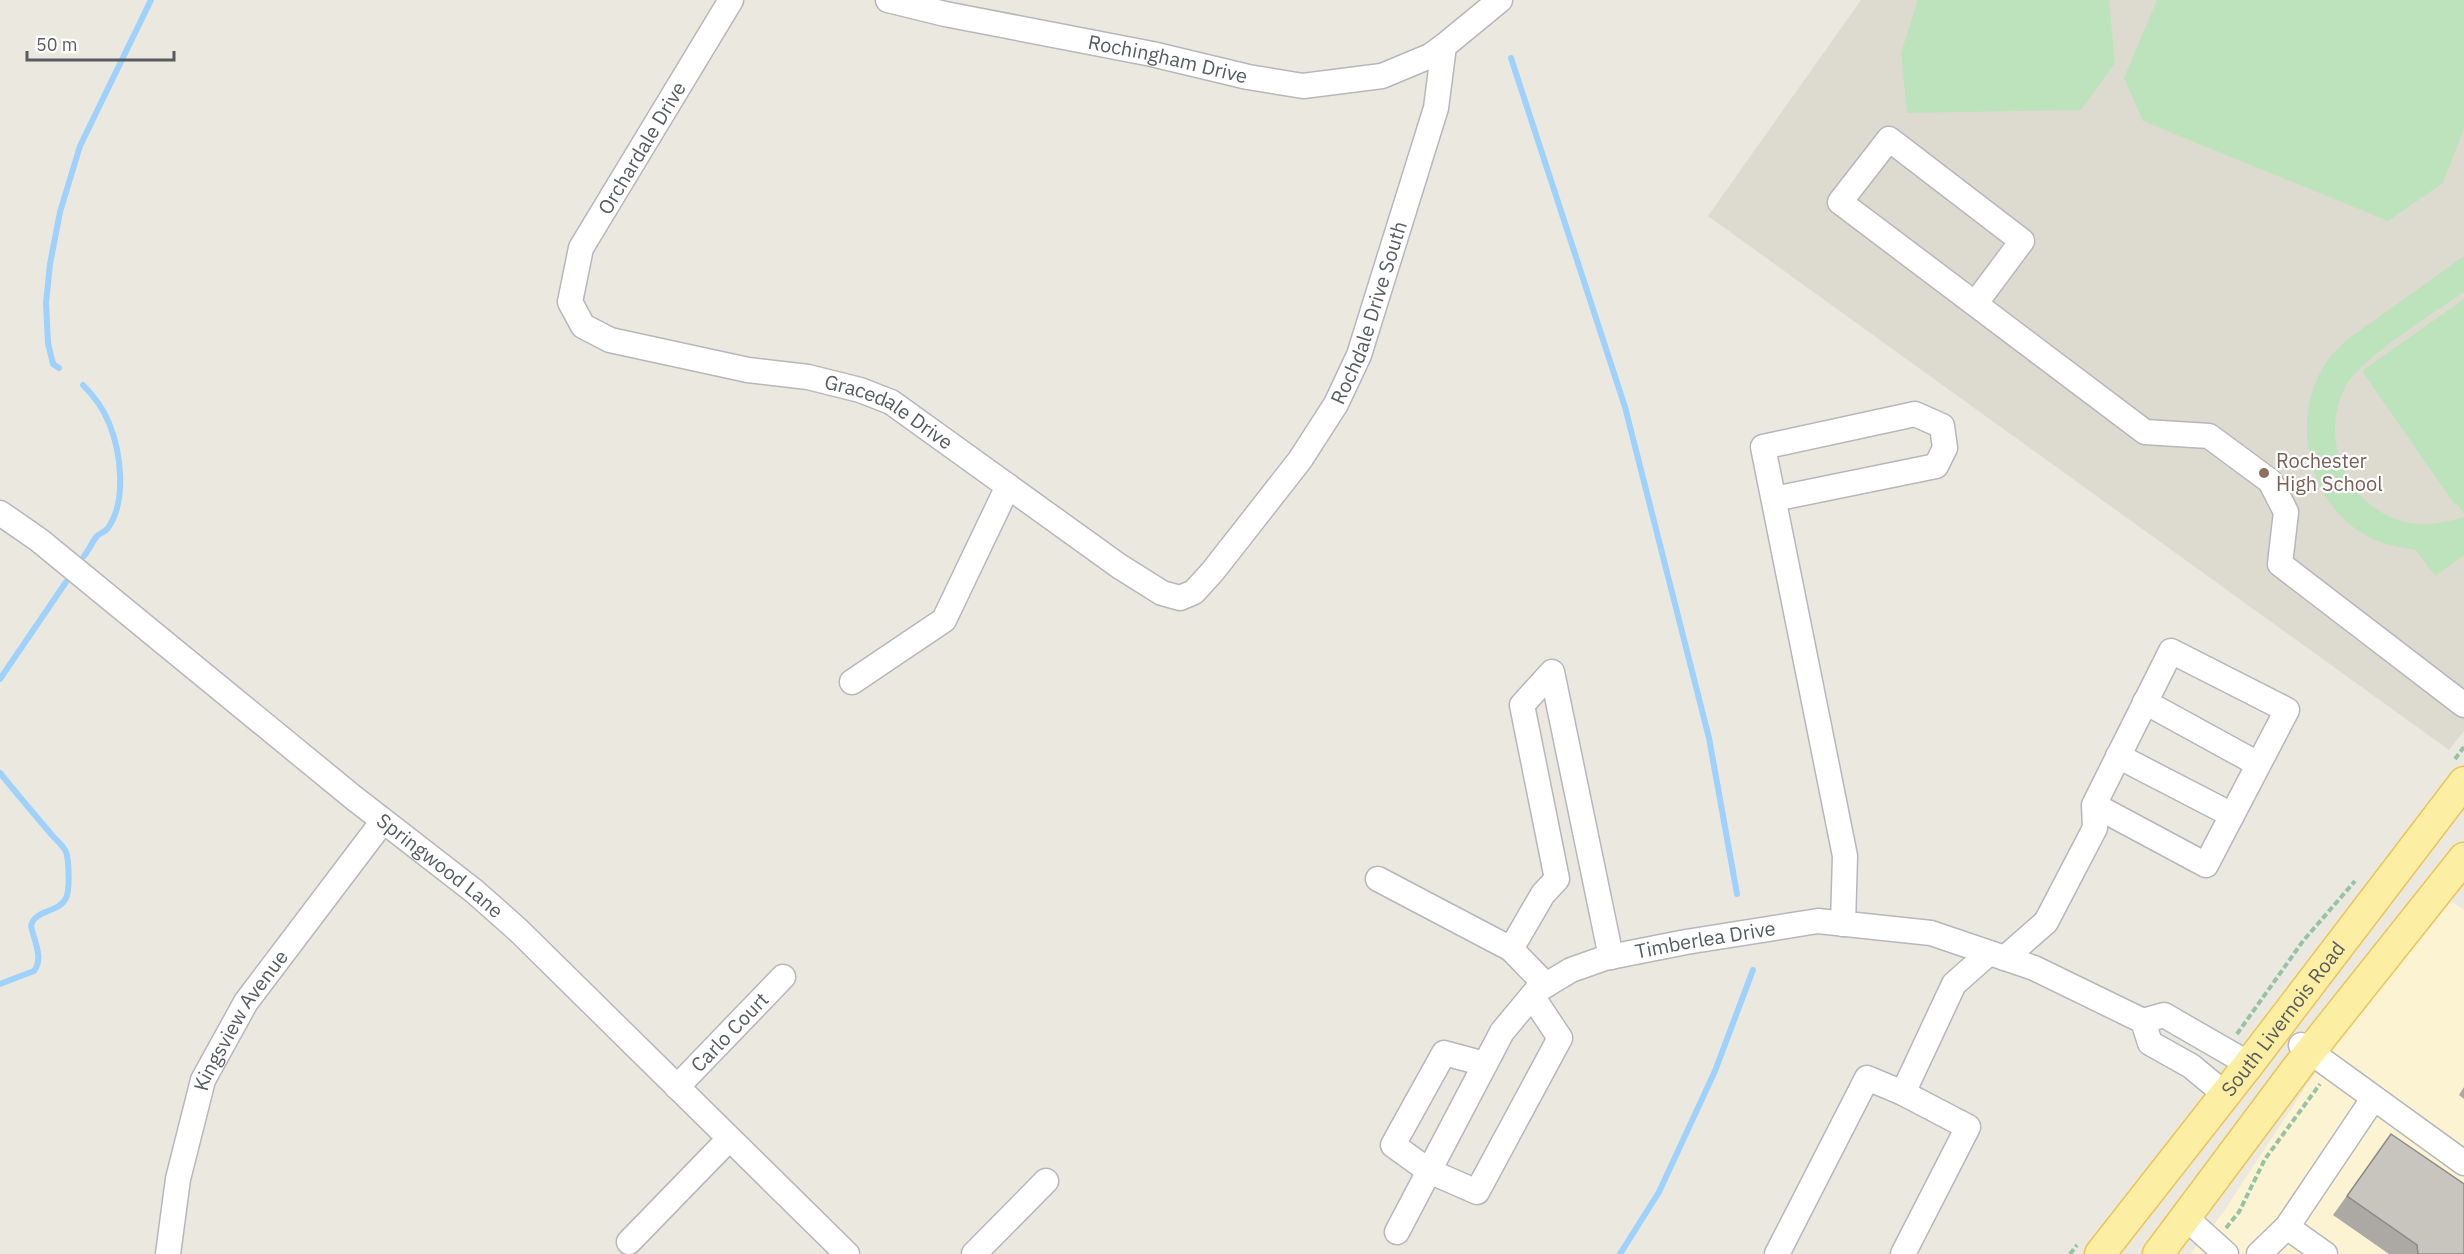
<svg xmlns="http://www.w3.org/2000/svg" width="2464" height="1254" viewBox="0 0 2464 1254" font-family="'IBM Plex Sans',sans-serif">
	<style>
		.commercial { fill: #fcf3d3 }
		.education { fill: #dddad0 }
		.green { fill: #bce3bc }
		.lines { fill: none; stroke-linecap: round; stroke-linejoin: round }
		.stream { stroke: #9ed2fc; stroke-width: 6 }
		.minor-casing { stroke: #b5b7bc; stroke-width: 27 }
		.major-casing { stroke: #ecc457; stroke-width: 33 }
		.path { stroke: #95c3a3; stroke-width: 4; stroke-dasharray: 6 3; stroke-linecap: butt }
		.minor { stroke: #fff; stroke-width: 24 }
		.major { stroke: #fcefa3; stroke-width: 30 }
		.wall { fill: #aca9a4 }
		.building { fill: #c8c5bf; stroke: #8c8a86; stroke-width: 1.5 }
		.education-dot { fill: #8d6e63; stroke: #fff; stroke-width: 2 }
		.labels { text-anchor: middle; stroke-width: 4.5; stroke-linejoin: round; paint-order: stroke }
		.street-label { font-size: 20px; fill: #585c60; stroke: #fff }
		.education-label { font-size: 20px; fill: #785e54; stroke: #fff; text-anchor: start }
	</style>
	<rect width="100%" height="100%" fill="#ebe9df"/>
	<!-- commercial -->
	<path class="commercial" d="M2448,899l16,11v344h-274l32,-40 111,-169z"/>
	<!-- education -->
	<path class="education" d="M1861,0h603v731l-15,19 -741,-534z"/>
	<!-- green -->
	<path class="green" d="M1918,0h191l6,63 -34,47 -174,3 -6,-60z
		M2157,0h307v128l-21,55 -55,38 -245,-100 -19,-43z
		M2464,256v36c-29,21 -106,67 -120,97 -24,51 2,115 57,132 20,6 44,2 63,-4v38l-29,21 -19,-26c-20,-3 -39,-7 -56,-18 -57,-37 -71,-126 -28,-177 14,-17 33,-28 50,-40 28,-20 55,-40 82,-59z
		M2464,299v215l-7,-10 -2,1 -93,-134z"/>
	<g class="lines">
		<!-- stream -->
		<path class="stream" d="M1511,58l114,349 84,331 28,156
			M59,368l-6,-4 -5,-21 -2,-40 4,-39 10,-52 20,-66 71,-146
			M83,385c11,11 20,23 26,38 12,29 18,78 -1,105 -2,3 -7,5 -11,8 -5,6 -8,14 -13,20
			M0,679l66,-97
			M0,773c17,21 34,41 51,61 4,5 13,12 15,18 3,8 4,39 0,46 -7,15 -31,11 -35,28 3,15 13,32 3,45l-34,13
			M1620,1254l39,-62 56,-121 38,-101"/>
		<defs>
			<g id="minor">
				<path id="s1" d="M731,0l-150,248 -11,54 13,24 27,14 138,30 60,7 52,13 31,12 228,164 43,27 18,5 14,-6 19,-21 87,-111 36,-56 23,-49 77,-247 8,-62 56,-46"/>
				<path id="s2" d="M888,0l57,14 207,40 96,23 55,9 79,-10 48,-20 14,-10"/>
				<path d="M1975,304l47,-63 -133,-102 -49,63 305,230 64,4 61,45 16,31 -6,52 184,141"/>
				<path d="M1774,499l162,-33 9,-18 -3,-22 -27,-12 -152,33 82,409 -2,68"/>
				<path id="s3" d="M0,513l39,27 315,258 120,93 44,39 329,324"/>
				<path d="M852,682l92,-62 64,-134"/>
				<path d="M2145,702l113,62"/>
				<path d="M2118,756l114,59"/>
				<path d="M1378,879l133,70"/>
				<path d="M2005,958l41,-36 49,-94 -1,-23 77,-154 116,59 -81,155 -112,-60"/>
				<path d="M1546,985l-35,-36 32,-55 14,-15 -35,-174 30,-33 59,285"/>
				<path d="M2143,1021l7,22 41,23 35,29"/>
				<path d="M2301,1045l163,118"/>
				<path d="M1485,1064l-41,-11 -51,92 36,26 48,21 83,-154 -28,-42"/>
				<path id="s4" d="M677,1087l106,-110"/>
				<path d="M1903,1093l65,34 -65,127"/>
				<path d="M2186,1218l40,36"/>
				<path id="s5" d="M1397,1232l105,-200 34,-41 35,-21 34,-12 81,-16 132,-21 113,12 103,35 109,53 21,-6 85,49"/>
				<path d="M629,1242l100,-103"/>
				<path id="s6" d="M168,1254l10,-75 25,-99 43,-78 137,-181"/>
				<path d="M974,1254l72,-73"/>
				<path d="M1777,1254l90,-176 36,15 51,-109 35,-31"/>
				<path d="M2259,1254l28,-27"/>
				<path d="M2325,1254l-38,-27 86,-128"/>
			</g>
			<g id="major">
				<path id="s7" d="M2100,1254l149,-190 215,-282"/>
				<path d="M2158,1254l139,-186 167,-210"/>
			</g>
		</defs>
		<!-- minor casing -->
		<use href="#minor" class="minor-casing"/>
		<!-- major casing -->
		<use href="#major" class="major-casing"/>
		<!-- path -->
		<path class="path" d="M2455,759l9,-12
			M2237,1034l66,-93 52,-60
			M2226,1228l13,-16 26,-53 55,-75
			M2070,1254l7,-9"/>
		<!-- minor -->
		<use href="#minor" class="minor"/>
		<!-- major -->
		<use href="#major" class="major"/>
	</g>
	<!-- wall -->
	<path class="wall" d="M2464,1087v12l-5,-4z
		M2391,1134l73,120h-75l-56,-39z"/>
	<!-- building -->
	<path class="building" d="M2391,1134l73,50v70h-46l-1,-9 -70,-49z"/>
	<!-- markers -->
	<circle class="education-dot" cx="2264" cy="473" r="6"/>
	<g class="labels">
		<!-- street labels -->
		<g class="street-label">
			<text dy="7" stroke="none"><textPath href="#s2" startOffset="286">Rochingham Drive</textPath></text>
			<text transform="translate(642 148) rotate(-59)" y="7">Orchardale Drive</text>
			<text dy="7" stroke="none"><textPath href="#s1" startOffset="1390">Rochdale Drive South</textPath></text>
			<text dy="7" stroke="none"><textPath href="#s1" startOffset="693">Gracedale Drive</textPath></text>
			<text dy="7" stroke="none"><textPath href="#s3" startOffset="564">Springwood Lane</textPath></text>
			<text dy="7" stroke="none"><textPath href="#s5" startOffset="458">Timberlea Drive</textPath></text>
			<text dy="7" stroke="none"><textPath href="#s7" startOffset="298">South Livernois Road</textPath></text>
			<text dy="7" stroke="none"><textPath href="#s6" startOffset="248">Kingsview Avenue</textPath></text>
			<text dy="7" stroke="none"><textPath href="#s4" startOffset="76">Carlo Court</textPath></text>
		</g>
		<!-- education labels -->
		<g class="education-label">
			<text x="2276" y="468">Rochester<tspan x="2276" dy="23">High School</tspan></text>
		</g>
	</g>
	<!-- scale -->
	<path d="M27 51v9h147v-9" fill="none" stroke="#585c60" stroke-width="3"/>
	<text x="36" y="51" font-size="18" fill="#585c60" stroke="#ffffff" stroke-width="4.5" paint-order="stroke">50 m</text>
</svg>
